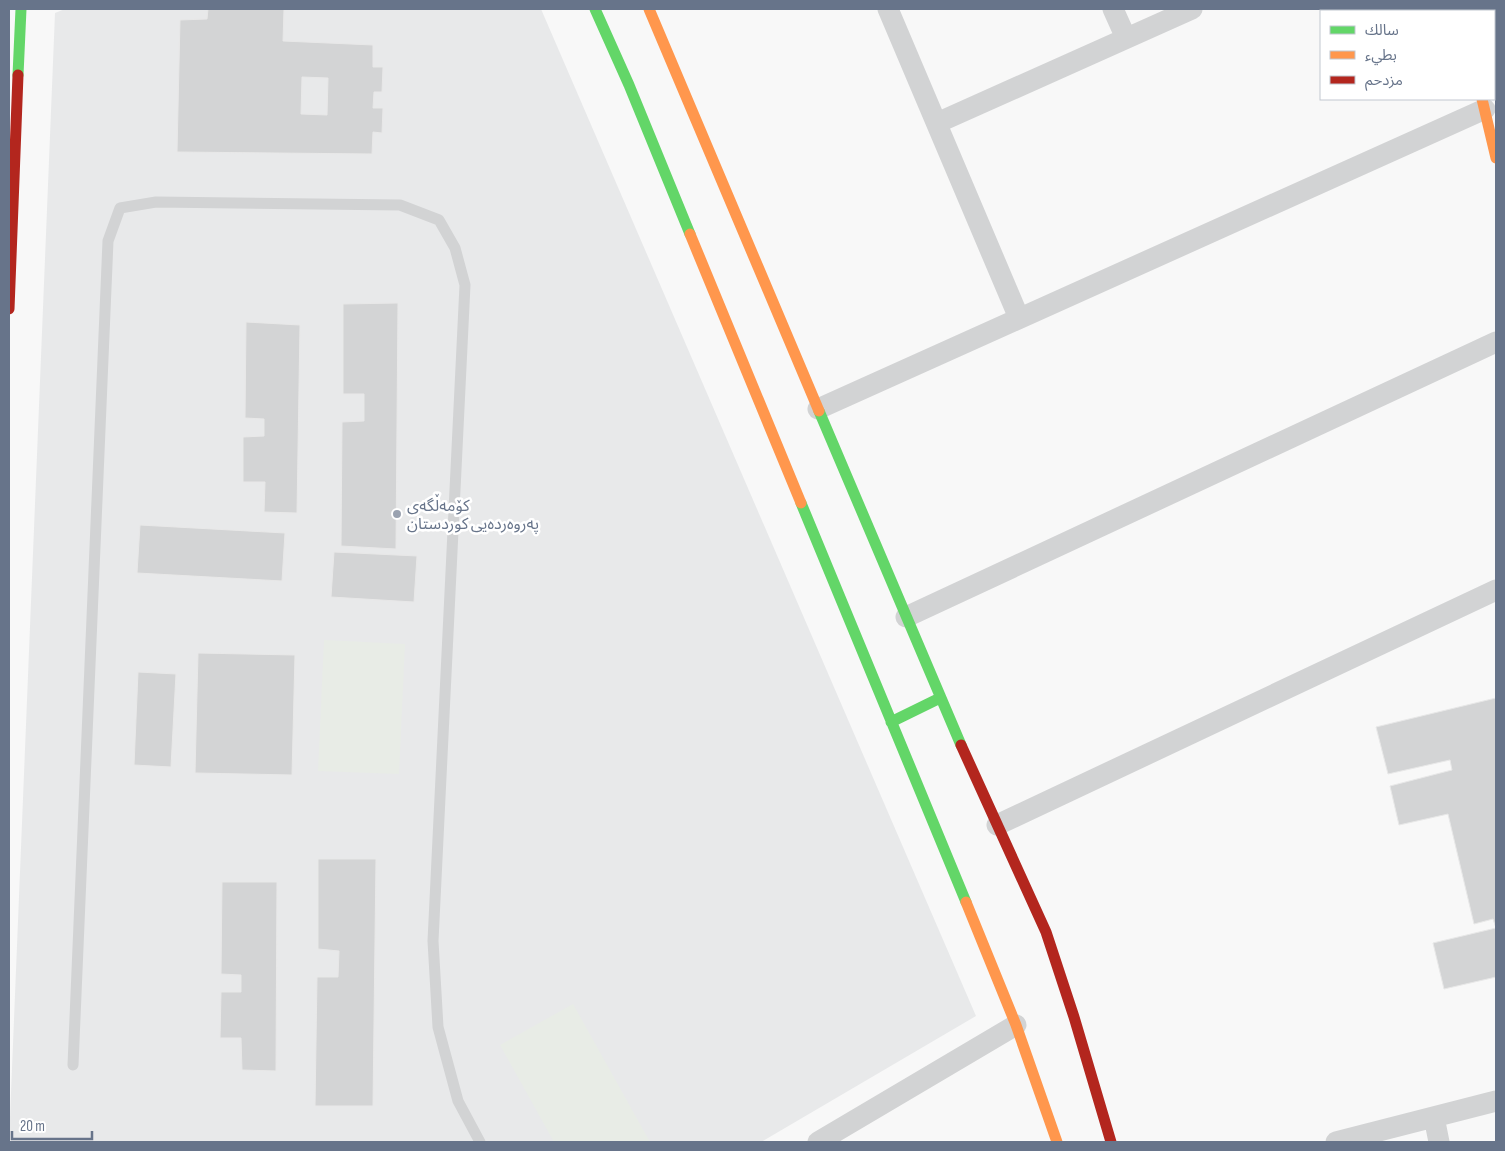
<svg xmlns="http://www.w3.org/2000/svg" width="1505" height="1151" viewBox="0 0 1505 1151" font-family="'Sofia Sans Condensed','Noto Sans Arabic',sans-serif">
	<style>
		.built { fill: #e8e9ea }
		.green { fill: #e8ece6 }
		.building { fill: #d3d4d5; stroke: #e8e8e8; fill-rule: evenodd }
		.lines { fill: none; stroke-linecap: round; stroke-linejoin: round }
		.lane { stroke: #d2d3d4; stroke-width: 11 }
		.street { stroke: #d2d3d4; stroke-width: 21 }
		.fast { stroke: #63d668; stroke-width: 11 }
		.slow { stroke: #ff974d; stroke-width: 11 }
		.jam { stroke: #b3261e; stroke-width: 11 }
		.poi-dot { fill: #9aa2b0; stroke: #fff; stroke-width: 2 }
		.labels { text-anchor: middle; stroke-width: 5; stroke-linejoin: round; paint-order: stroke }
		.poi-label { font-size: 16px; fill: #67748a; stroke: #fff; text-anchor: start }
	</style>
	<rect width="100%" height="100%" fill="#f8f8f8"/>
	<!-- built -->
	<path class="built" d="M65,9h476l435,1007 -215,126h-752l46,-1129z"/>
	<!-- green -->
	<path class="green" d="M324,640l81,4 -6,130 -81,-3z
		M573,1004l77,138h-96l-54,-97z"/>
	<!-- building -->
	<path class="building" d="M208,9h76l-1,32 90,4v22h10l-1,25h-8l-1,16h10l-1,25 -9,-1 -1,22 -195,-2 3,-132 27,-1zM302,77l26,1 -1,37 -26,-1z
		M398,303l-2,246 -55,-3 1,-124 22,-1v-27h-21v-90z
		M246,322l54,3 -3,188 -33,-1 1,-30h-22v-45l21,-1v-17l-19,-1z
		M140,525l145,8 -3,48 -145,-8z
		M334,552l83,4 -3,46 -83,-5z
		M198,653l97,2 -3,120 -97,-2z
		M138,672l38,2 -5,93 -37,-2z
		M1496,698v279l-52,12 -11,-46 63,-15 -3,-9 -19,5 -26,-110 -49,11 -9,-39 62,-16 -2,-10 -62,14 -12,-47z
		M318,859h58l-3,247h-58l2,-129h21l1,-26 -21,-2z
		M222,882h55l-1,189 -34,-1 -1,-32h-21l1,-46h20v-17l-20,-1z"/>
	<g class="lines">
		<!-- lane -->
		<path class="lane" d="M73,1065l35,-824 12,-33 36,-6 244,3 39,15 16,28 10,37 -32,656 5,86 20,74 22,41"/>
		<!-- street -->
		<path class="street" d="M888,9l131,309
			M1113,9l13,29
			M937,123l255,-114
			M818,409l667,-300
			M906,617l590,-275
			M997,825l499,-235
			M1434,1117l5,25
			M818,1142l198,-117
			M1336,1142l160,-41"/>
		<!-- fast -->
		<path class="fast" d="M595,9l34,76 61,149
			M18,75l3,-66
			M819,411l142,334
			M801,503l165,399
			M891,722l49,-24"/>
		<!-- slow -->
		<path class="slow" d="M649,9l170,402
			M1482,99l14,59
			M690,234l111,269
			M966,902l50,123 41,117"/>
		<!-- jam -->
		<path class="jam" d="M1460,9l1,2
			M9,309l9,-234
			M961,745l85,187 28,85 37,125"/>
	</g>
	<!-- markers -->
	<circle class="poi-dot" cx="397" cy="514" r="5"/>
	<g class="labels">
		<!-- poi labels -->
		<g class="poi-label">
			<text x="407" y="511">كۆمەڵگەی<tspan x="407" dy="18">پەروەردەیی كوردستان</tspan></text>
		</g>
	</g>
	<!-- border -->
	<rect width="1505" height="1151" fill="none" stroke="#67748a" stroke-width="20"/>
	<!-- legend -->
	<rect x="1320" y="10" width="175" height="90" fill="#ffffff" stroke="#c2c7d0"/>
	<rect x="1330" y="26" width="25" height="8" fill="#63d668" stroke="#c2c7d0"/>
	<text x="1365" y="35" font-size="15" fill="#67748a">سالك</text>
	<rect x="1330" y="51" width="25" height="8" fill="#ff974d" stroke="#c2c7d0"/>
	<text x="1365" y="60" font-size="15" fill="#67748a">بطيء</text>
	<rect x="1330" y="76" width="25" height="8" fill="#b3261e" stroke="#c2c7d0"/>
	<text x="1365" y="85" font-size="15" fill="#67748a">مزدحم</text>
	<!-- scale -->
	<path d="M12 1131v8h80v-8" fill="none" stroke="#67748a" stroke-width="2.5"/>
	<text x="20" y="1131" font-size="15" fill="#67748a" stroke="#ffffff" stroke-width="4" paint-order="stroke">20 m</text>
</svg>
